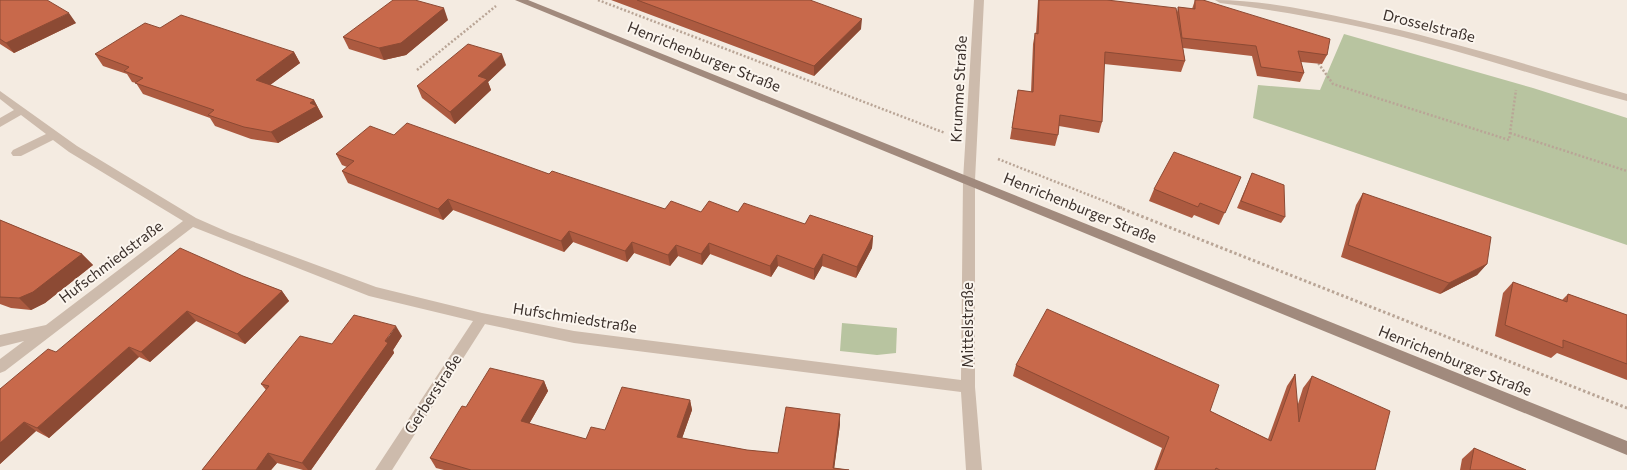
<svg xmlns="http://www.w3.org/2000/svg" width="1627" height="470" viewBox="0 0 1627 470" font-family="Commissioner,sans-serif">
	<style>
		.green { fill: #b8c4a0 }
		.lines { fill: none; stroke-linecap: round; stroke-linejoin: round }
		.path-far1 { stroke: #b9a596; stroke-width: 2.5; stroke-dasharray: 2 2; stroke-linecap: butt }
		.path { stroke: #b9a596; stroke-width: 3; stroke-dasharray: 2.5 2.5; stroke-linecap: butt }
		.street { fill: #cdbbac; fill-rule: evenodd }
		.secondary { fill: #a18a7d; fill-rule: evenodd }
		.wall { fill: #ac5a40 }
		.shaded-wall { fill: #8c4a34 }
		.building { fill: #c8694b; stroke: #8c4a34 }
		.labels { text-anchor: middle; stroke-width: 4; stroke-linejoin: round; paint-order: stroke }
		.street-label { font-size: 15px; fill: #3b302b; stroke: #fbf5ee }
	</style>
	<rect width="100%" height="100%" fill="#f4ebe1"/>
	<!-- green -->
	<path class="green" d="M1344,34l189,54 94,30v127l-374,-127 5,-33 62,5z
		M842,323l55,5 -1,25 -19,2 -37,-4z"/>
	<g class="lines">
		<!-- path-far1 -->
		<path class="path-far1" d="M598,0l347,133
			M1316,60l17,24 176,56 7,-50
			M417,70l79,-64
			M1510,133l117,38
			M998,159l124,49"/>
		<!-- path -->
		<path class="path" d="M1118,207l509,201"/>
		<!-- street -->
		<path class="street" d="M974,0h10l-9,180v207l7,83h-16l-5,-78 -387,-49 -89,-19 -93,146h-17l98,-149 -104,-25 -176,-69 -188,144 -5,2v-14l24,-18 -24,6v-12l46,-10 137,-104 -114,-69 -16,-12 -32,16h-8l-2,-3 2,-3 33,-16 -25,-19 -21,12v-9l14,-8 -14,-11v-8l77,55 119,72 34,15 146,54 106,26 92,18 387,49 2,-200z
			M1215,0c47,0 94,10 140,20 92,19 182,48 272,74v7c-69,-18 -136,-41 -205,-59 -67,-18 -134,-30 -202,-39z"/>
		<!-- secondary -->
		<path class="secondary" d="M515,0h13l1099,441v14z"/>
	</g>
	<!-- wall -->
	<path class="wall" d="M0,0l76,23 -62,30 -14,-9z
		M611,0h199l51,29 -47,47z
		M1038,0h69l70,12 1,-5 14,2 3,-9h8l124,55 -5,9 -21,-2 3,11 -4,9 -43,-6 -5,-20 -69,-8 2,13 -4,11 -77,-8 -2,58 -3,11 -40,-7 -1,9 -3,11 -45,-7 8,-49 13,2 2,-48 2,-11h1z
		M448,20l-42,35 -22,5 -35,-11 -6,-12z
		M160,28l134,24 6,11 -30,22 44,15 9,17 -45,26 -27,-4 -36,-13 -5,-8 -67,-24 -7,-11 -4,-1 -5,-8 -24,-8 -8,-12z
		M506,65l-18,17 3,8 -36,34 -33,-26 -5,-12z
		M394,135l155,39 116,35 36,3h37l135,24 -1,12 -16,30 -34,-12 -8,14 -36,-14 -7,11 -61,-23 -8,11 -24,-9 -8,10 -36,-13 -7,9 -54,-20 -9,10 -111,-42 -10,10 -95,-37 -6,-12 5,-4 -5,-2 -6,-11z
		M1252,173l33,44 -4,6 -44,-15z
		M1241,177l-22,48 -25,-10 -2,3 -43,-17 5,-12z
		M1363,193l124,71 -10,11 -37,19 -99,-37 15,-52z
		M0,220l82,34 11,11 -48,38 -14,7 -20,-2 -11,-4z
		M243,276l39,15 7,10 -44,43 -49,-23 -46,41 -11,-5 -90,81 -13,-7 -36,33v-75l56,-37z
		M1513,282l49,18 6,-6 59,21v65l-70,-27 -6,5 -56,-22 8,-43z
		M402,336l-9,14 1,3 -83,117h-8l-26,-7 -6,7h-69l64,-80 -5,-6 71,-40z
		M1016,365l194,46 58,28 19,-53 8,-12 2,33 6,-19 9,-12 63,94h-221l8,-22 -149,-72z
		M544,381l4,10 -19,33 57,15 19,-9 85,-30 2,10 -10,28 65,12 31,3 62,-39v10l-6,44 16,2h-406l-8,-2 -6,-10z
		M1474,448l52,22h-66l2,-11z"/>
	<!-- shaded-wall -->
	<path class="shaded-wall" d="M444,8l4,12 -42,35 -22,5 -5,-12z
		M69,13l7,10 -62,30 -8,-10z
		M862,19l-1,10 -47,47v-10z
		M294,52l6,11 -38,28 -6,-11z
		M502,54l4,11 -18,17 3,8 -36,34 -5,-12 28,-36z
		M314,100l9,17 -45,26 -7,-11z
		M448,199l5,11 -10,10 -5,-11z
		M569,231l4,11 -9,10 -3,-11z
		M873,236l-1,12 -16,30 1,-11z
		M632,242l2,11 -7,9 -2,-11z
		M709,243l1,11 -8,11 -1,-11z
		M676,245l2,11 -8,10 -2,-11z
		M82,254l11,11 -48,38 -14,7 -12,-12z
		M823,254l-1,12 -8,14v-11z
		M777,255l1,11 -7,11 -1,-11z
		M1487,264l-10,11 -37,19 9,-11z
		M282,291l7,10 -44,43 -8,-10z
		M187,311l9,10 -46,41 -9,-10z
		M396,326l6,10 -9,14 1,3 -83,117h-3l-6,-7z
		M129,347l10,10 -90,81 -12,-10z
		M544,381l4,10 -23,40 -4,-10z
		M690,400l2,10 -13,37 -2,-10z
		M840,414v10l-6,46h-1z
		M24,422l12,9 -36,33v-21z
		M268,453l9,10 -6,7h-15z"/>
	<!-- building -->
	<path class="building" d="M0,0h47l22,13 -63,30 -6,-4z
		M393,0h22l29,8 -43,35 -22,5 -36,-11z
		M637,0h173l52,19 -48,47z
		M1039,0h68l69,8 9,53 -80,-9 -3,70 -42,-7 -2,20 -46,-7 6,-38 15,2 2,-59 3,1z
		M1195,0h8l127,39 -3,16 -29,-4 6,22 -43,-6 -5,-21 -74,-8 -4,-31 17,2z
		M181,15l113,37 -38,28 58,20 -4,3 7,3 -46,26 -27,-5 -36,-12 6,-5 -79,-27 8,-5 -19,-7 5,-4 -34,-13 50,-31 15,5z
		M468,44l34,10 -24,22 9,3 -37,33 -33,-26z
		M407,123l142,51 3,-3 113,38 6,-8 30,11 8,-11 29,11 6,-9 61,21 5,-9 63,21 -16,31 -34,-13 -9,15 -37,-14 -7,11 -61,-23 -8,11 -25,-9 -8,10 -36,-13 -7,9 -56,-20 -8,10 -113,-42 -10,10 -96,-38 12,-10 -18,-7 34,-28 24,9z
		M1174,152l67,25 -16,36 -25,-10 -2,4 -44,-18z
		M1252,173l32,12 1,32 -44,-16z
		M1363,193l128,44 -4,27 -38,19 -101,-38z
		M0,220l82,34 -49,38 -14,6 -19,-1z
		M180,248l63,28 39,15 -45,43 -50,-23 -46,41 -12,-5 -92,81 -13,-6 -24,21v-54l48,-40 8,3z
		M1513,282l54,20 1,-8 59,21v49l-64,-24v8l-58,-23z
		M1047,309l172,76 -9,26 61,30 24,-67 4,48 13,-46 78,35 -15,59h-155l-4,-2 -1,2h-59l13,-33 -153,-72z
		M354,315l42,11 -11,15 3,2 -86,120 -34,-10 -12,17h-54l67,-84 -8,-2 39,-48 32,8z
		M490,368l54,13 -23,40 65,18 5,-12 14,3 17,-43 68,13 -13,37 70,13 31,3 8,-46 54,7 -7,54 16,2h-378l-41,-12 32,-52 4,1z
		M1474,448l52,22h-56z"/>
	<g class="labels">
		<!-- street labels -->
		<g class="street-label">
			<text transform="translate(1429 26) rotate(14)" y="5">Drosselstraße</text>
			<text transform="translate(704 57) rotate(22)" y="5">Henrichenburger Straße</text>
			<text transform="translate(959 89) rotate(-87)" y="5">Krumme Straße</text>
			<text transform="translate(1080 208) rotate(22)" y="5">Henrichenburger Straße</text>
			<text transform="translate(111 262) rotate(-37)" y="5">Hufschmiedstraße</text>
			<text transform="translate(575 318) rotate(9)" y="5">Hufschmiedstraße</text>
			<text transform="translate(968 325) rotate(-90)" y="5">Mittelstraße</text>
			<text transform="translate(1455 361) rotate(22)" y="5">Henrichenburger Straße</text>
			<text transform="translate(433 394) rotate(-57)" y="5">Gerberstraße</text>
		</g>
	</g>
</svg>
